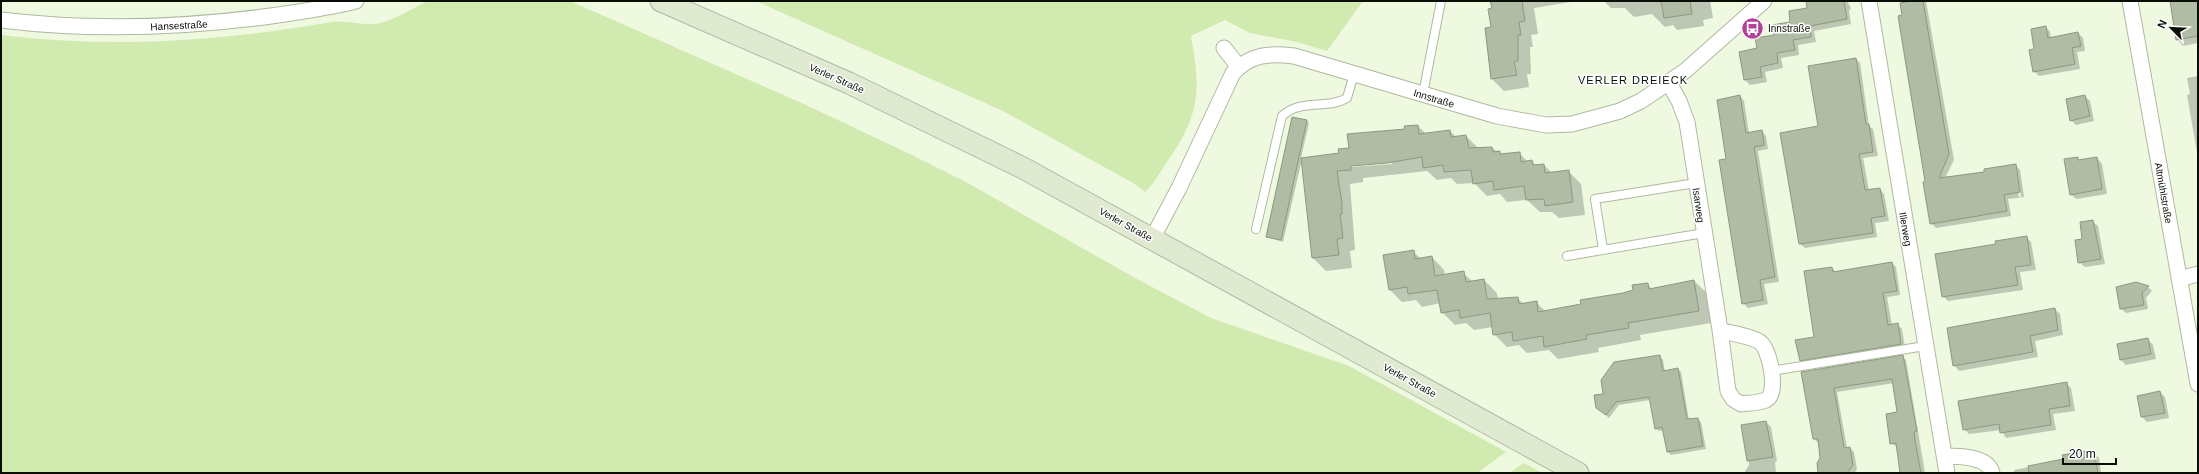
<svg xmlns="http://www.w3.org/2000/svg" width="2199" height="474" viewBox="0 0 2199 474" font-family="Helvetica,sans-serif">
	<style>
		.green { fill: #d0eaaf }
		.shadow { fill: #0003; fill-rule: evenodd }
		.building { fill: #b1bca4; stroke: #8d9881 }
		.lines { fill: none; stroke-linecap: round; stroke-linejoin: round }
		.lane-casing { stroke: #aeb9a1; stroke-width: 10 }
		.street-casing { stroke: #aeb9a1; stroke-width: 17 }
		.secondary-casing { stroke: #aeb9a1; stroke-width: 23 }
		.lane { stroke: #fff; stroke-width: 8 }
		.street { stroke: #fff; stroke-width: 15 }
		.secondary { stroke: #e0ead1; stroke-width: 21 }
		.labels { text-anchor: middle; stroke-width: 3; stroke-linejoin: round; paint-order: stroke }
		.street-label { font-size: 10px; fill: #0a0e06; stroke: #fff }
		.poi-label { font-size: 10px; fill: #0a0e06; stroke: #fff; text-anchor: start }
		.neighbourhood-label { font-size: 11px; letter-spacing: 1px; fill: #0a0e06; stroke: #fff }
	</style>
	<rect width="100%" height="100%" fill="#eef9e0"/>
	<!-- green -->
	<path class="green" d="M427,1h143l234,103 108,51 54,27 169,96 76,40 138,48 157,86 -29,21h-1476v-438c111,14 221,6 331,-13 14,-2 28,3 42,2 16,-1 39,-16 53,-23z
		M756,1h607l-36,50 -30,-9 -47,-9 -25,-13 -34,16c10,55 9,79 -24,126 -7,10 -13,22 -22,30l-10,-8 -132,-73z
		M1524,463l18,10h-33z"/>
	<!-- shadow -->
	<path class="shadow" d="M1491,1h86l-43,7 4,26 -7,1 2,12h-3l1,27h-4l2,13 -25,4 -12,-12 -4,-21 3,-1z
		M1604,1h106l3,17 -10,2 1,6 -27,4 -4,-5 -8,2 -13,-13 -18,3 -9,-9h-14z
		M1807,1h40l4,7 -2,3 2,13 -37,7 2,11 -18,3 1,10 -18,3 2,10 -18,4 2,10 -17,3 -5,-5 13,-31 50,-40z
		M1902,1h24l28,159 -9,18 40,-5 30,-8 5,5 4,27 -16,2 3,17 -75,12 -5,-5zM2015,169h2l4,28h-2z
		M2171,1h27v42l-15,3 -6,-7z
		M2046,27l4,5 1,6 27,-5 5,5 2,13 -8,1 3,17 -41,7 -5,-5 1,-21z
		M1856,59l4,4 9,63 4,3 5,27 -15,2 6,33 11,-2 4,5 5,27 -14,2 2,14 -72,11 -5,-4 19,-117z
		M2198,76v82l-11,-63 3,-1 -3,-16z
		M1740,96l4,5 5,32 13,-2 4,5 2,13 -10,2 21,131 -15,2 4,20 -20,4 -5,-5 -16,-143z
		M2085,96l5,5 4,20 -18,4 -5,-5z
		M1307,121l2,2 -8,35 39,-4 78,-28 8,8 24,-3 6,6 10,-1 13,13 13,-1 11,7 16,-2 9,9 4,-1 4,5 8,-1 8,8 16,-2 13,13 4,31 -26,3 -7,-6h-12l-13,-12 -20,2 -7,-8 -13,2 -13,-13 -17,1 -6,-6 -14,2 -10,-9 -64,7v4l-13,2 5,66 -5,1 2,17 -26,3 -13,-13 -11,-99 -19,83 -16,-5zM1392,162v2l-41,3v-2z
		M2077,158l3,3 17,-3 5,6 5,30 -31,5 -5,-5z
		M2092,221l6,5 7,38 -20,3 -6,-5 5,-22z
		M2026,237l5,5 5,28 -16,2 3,18 -75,11 -5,-5 54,-51z
		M1413,251l8,8 11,-2 12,13 1,5 18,-2 10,9 11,-2 13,13 1,6 19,-1 7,6 12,-2 9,9 37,-6 52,-15 13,-6 5,5 42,-8 13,12 4,30 -71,12 1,5 -43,8 1,4 -41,7 -9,-9 -22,3 -8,-8 -12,2 -13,-13 -1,-7 -19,3 -8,-7 -11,2 -13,-13 -1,-9 -19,4 -6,-7 -14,2 -12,-12z
		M1892,263l4,4 4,28 -13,2 5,28h6l4,4 3,19 -100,17 -4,-5 15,-22 16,-70 4,4z
		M2136,283l12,4 4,4 -6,7 2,11 -22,4 -5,-4 -4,-21z
		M2055,309l5,5 3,21 -28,6 3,16 -79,14 -5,-6z
		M2148,339l5,6 3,14 -30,6 -5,-5z
		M1660,356l3,4 2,12 13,-3 3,3 8,48 9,-1 3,3 5,27 -35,6 -3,-3 -4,-22 -5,1 -4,-3 -5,-28 -31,5 -10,13 -12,-10 7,-13z
		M1902,356l4,4 19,113h-27l3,-2 -4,-24 -6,-4 7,-30 -4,-30 -57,9 10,56h3l4,4 3,18 -3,3h-35l2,-15 -3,-15 -4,-4 -11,-67z
		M2066,383l5,5 4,23 -22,3 3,16 -50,8 -5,-8 -32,4 -5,-5z
		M2160,392l5,5 4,21 -22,4 -5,-5 -4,-21z
		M1766,422l5,5 6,34 -2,1 1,11h-32l5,-8 -6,-39z
		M2085,452l2,2 7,-1 5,5 2,15h-87v-3l50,-10z"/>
	<!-- building -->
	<path class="building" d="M1490,1h32l3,20 -6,1 2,13h-3v26l-4,1 3,13 -26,4 -6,-51 6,-1 -3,-18 4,-1z
		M1661,1h29l2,13 -28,4z
		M1806,1h38l3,18 -37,7 1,11 -18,3 2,10 -18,3 1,10 -18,4 2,10 -18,3 -5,-28 18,-4 -2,-10 19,-3 -2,-10 18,-3 -1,-11 18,-3z
		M1912,1h11l26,153 -10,24 45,-6v-3l32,-5 4,28 -16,3 3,16 -77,13 -7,-42 2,-1 -27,-165 4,-1 -2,-12z
		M2170,1h28v35l-22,4z
		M2046,26l2,12 30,-6 3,14 -9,2 3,16 -42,8 -4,-22 5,-1 -3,-20z
		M1856,58l10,66h3l4,28 -14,2 6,36 15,-2 5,28 -14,2 2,15 -74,11 -19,-111 38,-7 -10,-60z
		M1740,95l6,38 16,-3 2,15 -10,2 21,130 -15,3 3,20 -21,4 -23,-144 7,-1 -9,-59z
		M2085,95l5,21 -20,5 -4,-22z
		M1292,117l15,3 -26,120 -15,-3z
		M1418,125l1,9 31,-4 1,7 15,-2 3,13 23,-1 1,5 7,-1v3l20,-2 1,10 11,-2 1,5 11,-1 1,9 24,-3 4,32 -28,4 -1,-7 -18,1 -2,-14 -30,4 -1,-9 -20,3 -2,-14 -27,2 -1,-7 -20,3 -1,-11 -35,6 -36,3v4l-14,1 5,32v11h-2l3,24 -6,1 2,16 -27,3 -11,-100 38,-5 -1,-4 11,-1 -2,-14 58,-5 -1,-3z
		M2078,157v3l19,-3 5,32 -32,6 -6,-36z
		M2093,220l8,39 -23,4 -3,-23 7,-1 -2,-17z
		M2027,236l4,29 -16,2 3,18 -76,12 -7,-43 61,-10 -1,-3z
		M1414,250l1,9 17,-3 3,20 29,-5 2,11 18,-3 3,20 31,-2 1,7 18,-3 1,11 43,-8 -1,-4 43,-7 10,-3 -1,-5 16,-2 1,6 45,-9 5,31 -71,12 1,5 -43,7 1,4 -43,8 -1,-11 -30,5 -1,-9 -19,3 -3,-22 -30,5 -1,-8 -18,3 -4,-23 -29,4 -1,-7 -18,3 -6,-35z
		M1892,262l5,29 -14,2 5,32 10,-2 3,21 -101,17 -5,-21 19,-3 -10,-66 28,-4 1,5z
		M2136,282l13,4 -7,7 2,12 -24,4 -4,-22z
		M2055,308l3,22 -28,6 3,16 -80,14 -6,-38z
		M2148,338l3,16 -31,6 -3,-16z
		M1660,355l3,16 15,-3 9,51 11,-1 5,28 -36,6 -5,-25 -7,2 -6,-32 -33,5 -10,13 -10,-7 -2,-13 9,-1 -2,-14 13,-18z
		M1903,355l14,76 -3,1 1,8 6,33h-21l-4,-30 -6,1 -4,-30 11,-2 -5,-33 -58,9 10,60 6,-1 3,18 -6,8h-29l-1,-10 3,-5 -2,-19h-5l-12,-67z
		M2067,382l3,24 -21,3 2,16 -51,8 -1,-9 -36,6 -5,-29z
		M2160,391l5,22 -24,4 -4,-21z
		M1766,421l7,36 -26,4 -6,-36z
		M2085,451v2l9,-1 4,21h-69l-1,-7 35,-7 -1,-4z"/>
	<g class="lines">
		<defs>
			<path id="lane" d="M1423,94l18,-93
				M1256,229l26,-113c19,-18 45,-6 65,-18l7,-24
				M1603,249l-8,-50 101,-16
				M1567,256l137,-23
				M1771,371l154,-25"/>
			<path id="street" d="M1869,1l78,472
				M2130,1l68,383
				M1,20c90,11 181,8 270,-4 28,-4 57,-8 85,-15
				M1224,48l15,19
				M1669,83l10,18 8,21 33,208c9,3 35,7 41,13 9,8 18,50 5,57 -7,3 -17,3 -25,4l-8,-5 -5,-8 -8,-61
				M1152,239l27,-51 54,-115c18,-19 36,-20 61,-17l203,60 49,9 26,-1 48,-13 21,-10 44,-30 79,-70
				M2179,279l19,-5
				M1944,456c14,0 44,0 48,17"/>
			<path id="secondary" d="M661,1l188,82 174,85 555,305"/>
		</defs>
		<!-- lane casing -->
		<use href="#lane" class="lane-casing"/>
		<!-- street casing -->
		<use href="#street" class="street-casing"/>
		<!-- secondary casing -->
		<use href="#secondary" class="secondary-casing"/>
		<!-- lane -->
		<use href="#lane" class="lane"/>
		<!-- street -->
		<use href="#street" class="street"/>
		<!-- secondary -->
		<use href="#secondary" class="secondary"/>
	</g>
	<!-- icons -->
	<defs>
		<symbol id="bus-disc" viewBox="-11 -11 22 22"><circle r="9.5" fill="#b3409a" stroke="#fff"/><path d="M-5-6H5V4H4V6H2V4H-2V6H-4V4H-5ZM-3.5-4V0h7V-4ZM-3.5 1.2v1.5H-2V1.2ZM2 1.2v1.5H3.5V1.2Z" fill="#fff"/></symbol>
	</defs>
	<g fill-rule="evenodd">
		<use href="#bus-disc" x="1740" y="16" width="25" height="25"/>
	</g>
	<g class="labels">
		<!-- street labels -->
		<g class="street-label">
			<text transform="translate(179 25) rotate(-3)" y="4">Hansestraße</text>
			<text transform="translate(837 78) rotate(24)" y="4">Verler Straße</text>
			<text transform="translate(1434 98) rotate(17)" y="4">Innstraße</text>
			<text transform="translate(2164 193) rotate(80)" y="4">Altmühlstraße</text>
			<text transform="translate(1699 205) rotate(82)" y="4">Isarweg</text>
			<text transform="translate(1126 224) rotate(29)" y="4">Verler Straße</text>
			<text transform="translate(1906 229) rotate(80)" y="4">Illerweg</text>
			<text transform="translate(1410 380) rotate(29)" y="4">Verler Straße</text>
		</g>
		<!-- poi labels -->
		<g class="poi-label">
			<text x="1768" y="32">Innstraße</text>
		</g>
		<!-- neighbourhood labels -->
		<g class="neighbourhood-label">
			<text x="1633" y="84">VERLER DREIECK</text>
		</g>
	</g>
	<!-- border -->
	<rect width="2199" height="474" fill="none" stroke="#0a0e06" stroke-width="4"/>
	<!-- north arrow -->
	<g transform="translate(2171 28) rotate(294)" stroke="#ffffff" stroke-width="3" paint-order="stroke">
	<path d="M0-3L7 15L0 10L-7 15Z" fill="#0a0e06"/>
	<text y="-6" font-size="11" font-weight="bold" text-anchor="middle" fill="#0a0e06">N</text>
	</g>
	<!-- scale -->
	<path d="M2063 458v6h53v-6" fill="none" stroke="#0a0e06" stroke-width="2"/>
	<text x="2069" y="458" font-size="12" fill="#0a0e06" stroke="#ffffff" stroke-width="3" paint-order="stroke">20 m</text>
</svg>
